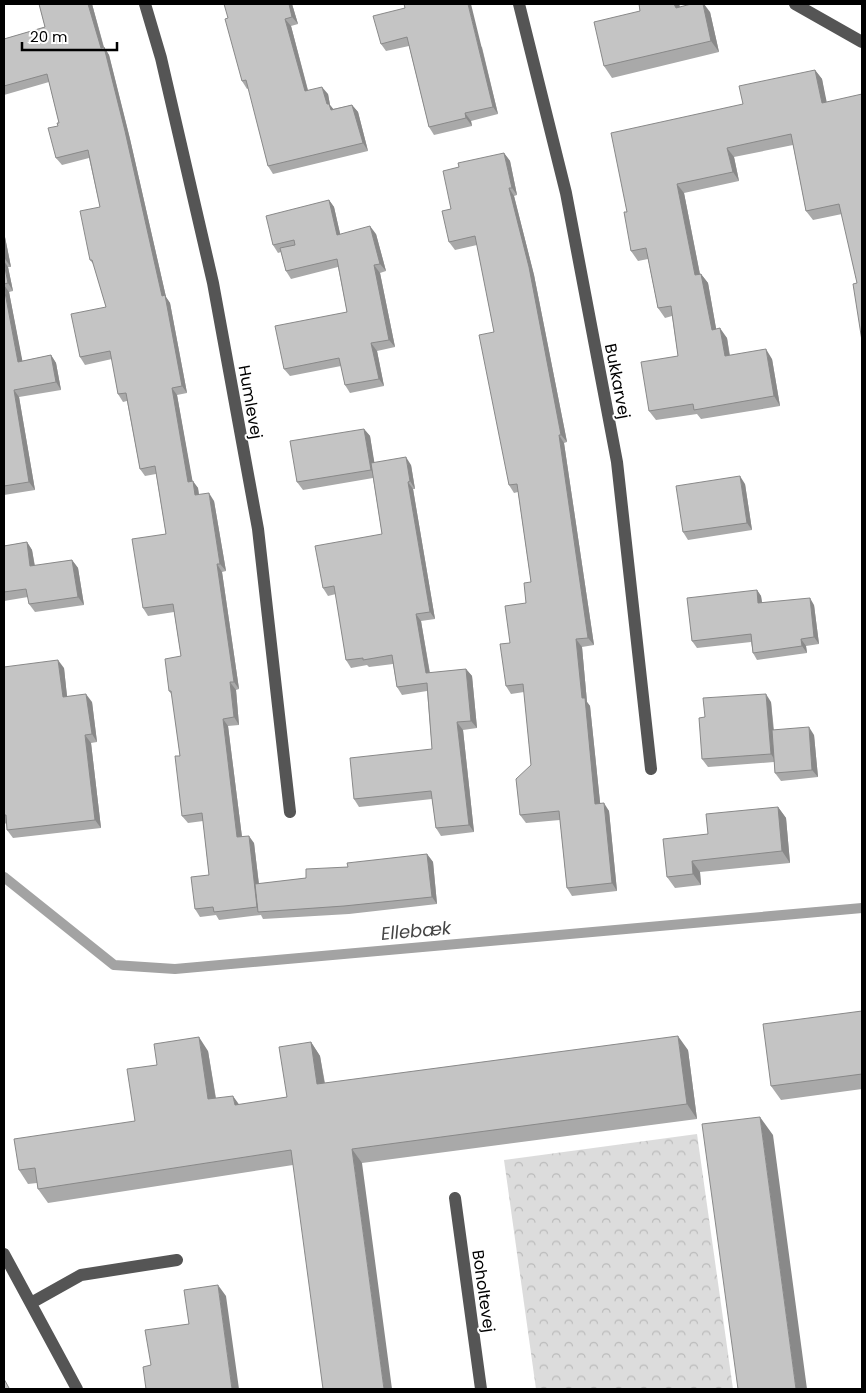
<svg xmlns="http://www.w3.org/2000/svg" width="866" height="1393" viewBox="0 0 866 1393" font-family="Poppins,sans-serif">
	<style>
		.park { fill: url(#park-crowns) }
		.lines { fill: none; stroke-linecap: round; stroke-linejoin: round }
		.stream { stroke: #a3a3a3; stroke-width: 10 }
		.minor { stroke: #555; stroke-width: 12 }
		.wall { fill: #a9a9a9 }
		.shaded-wall { fill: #898989 }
		.building { fill: #c4c4c4; stroke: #898989 }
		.labels { text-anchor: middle; stroke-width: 4; stroke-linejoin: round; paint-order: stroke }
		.street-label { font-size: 16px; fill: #000; stroke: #fff }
		.water-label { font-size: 18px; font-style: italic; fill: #444; stroke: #fff }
	</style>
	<defs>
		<pattern id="park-crowns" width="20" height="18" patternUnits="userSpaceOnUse" patternTransform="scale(1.25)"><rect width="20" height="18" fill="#dcdcdc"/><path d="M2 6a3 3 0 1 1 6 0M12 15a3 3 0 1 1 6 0" fill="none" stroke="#bbb"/></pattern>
	</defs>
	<rect width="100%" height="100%" fill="#fff"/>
	<!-- park -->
	<path class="park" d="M697,1134l36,255h-197l-32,-229z"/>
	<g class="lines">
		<!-- stream -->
		<path class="stream" d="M4,877l110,88 61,4 687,-61"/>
		<!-- minor -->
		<path class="minor" d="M145,4l16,54 52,225 45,246 32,283
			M519,4l47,189 51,269 34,307
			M795,4l67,38
			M455,1198l26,191
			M4,1254l73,135
			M31,1303l50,-28 96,-15"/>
	</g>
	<!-- wall -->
	<path class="wall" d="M39,4h53l12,43 5,8 21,84 36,158 4,6 17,90 -10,2 15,86 6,7 1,7 15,6 12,70 -4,1 17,117 -3,1 3,35 -11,1 14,111 12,6 5,41 47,-6 42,-11 79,-13 6,8 4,42 -88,10 -86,5 -2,-4 -42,5 -3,-5 -16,2 -5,-8 14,-34 -6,-54 -15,2 -6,-7 -2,-60 -8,-61 -3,-4 12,-35 -7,-44 -26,4 -5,-8 23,-74 -10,-60 -11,2 -5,-7 -13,-68 -4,1 -5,-8 -6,-35 -27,6 -5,-8 26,-50 -12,-42 -4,-5 10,-53 -11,-49 -27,7 -6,-7 2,-32 1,-3 -10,-41 -45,13v-56l41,-12z
		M292,4l6,20 -7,2 17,64 20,4 2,11 3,4 19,-4 6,7 10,39 -95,23 -5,-8 -19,-78 -2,1 -5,-8 -14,-63z
		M639,4h40l1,3 30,5 9,40 -107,26 -8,-12 36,-55z
		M405,8l77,39 16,67 -27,7 1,5 -38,9 -5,-8 -20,-81 -23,5 -5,-7z
		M815,70l7,9 35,204 -15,-69 -29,6 -7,-9 -13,-66 -59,12 5,24 -55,12 16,81h1l7,9 8,46 11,9 3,17 42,4 8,47 -79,13 -4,-5 -41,6 -7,-9 29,-55 -6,-40 -7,2 -7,-10 -10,-49 -10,2 -7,-10 -4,-39 116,-108z
		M504,153l6,8 7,34 -3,1 20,79 33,167 -3,1 30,202 -12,2 5,55 3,4 10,97 9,8 8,80 -45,5 -5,-8 -7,-68 -34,3 -6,-8 11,-50 -7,-73 -13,2 -5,-8 4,-43 16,-40 5,-21 -13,-90 -4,1 -5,-8 -15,-153 -17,-87 -22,5 -6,-8 2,-33 8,-42z
		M329,200l5,7 6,27h36l10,37 -6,2 15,74 -18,4 7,35 -34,7 -5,-8 -4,-19 -51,10 -6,-7 63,-57 -9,-45 -47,12 -5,-8 -5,-19 -3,1 -5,-8z
		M4,232l7,35h-3l5,24 -4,1 13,69 29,-6 5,8 5,27 -42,7 16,93 -31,5z
		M364,429l6,7 4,27 37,2 4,24h-2l22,130 -14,2 9,52 36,-4 6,7 5,52 -14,2 11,102 -33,4 -5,-8 -4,-29 -73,8 -5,-8 78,-50 -5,-58 -25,4 -5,-8 -4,-23 -24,3 -2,-2 -16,3 -5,-8 -10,-66 -8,2 -5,-8 59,-54 -9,-56 -70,12 -6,-8z
		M745,484l7,46 -64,10 -5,-8z
		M27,542l5,8 3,16 37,-6 6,8 6,37 -49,7 -6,-8 -1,-7 -24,4v-55z
		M757,590l4,6 1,6 52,3 5,39 -13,2 1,7 -50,7 -4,-7 -2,-11 -54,6 -5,-7z
		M4,667l60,1 3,29 25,5 5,40 -6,1 10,85 -88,10 -6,-8v-7l-3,1z
		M771,702l3,28 40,5 4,42 -37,4 -6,-8 -1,-11 -66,5 -6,-8 3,-42z
		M778,807l8,11 4,45 -90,9 1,13 -26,3 -8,-11 41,-43z
		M862,1011v78l-81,11 -10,-14z
		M311,1042l9,14 5,27 363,-33 9,69 -335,44 -69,2 -245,38 -10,-14 -1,-6 -9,1 -9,-14 116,-49 22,-56 51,-14 8,47 23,7 48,-8z"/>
	<!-- shaded-wall -->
	<path class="shaded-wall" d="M88,4h4l14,52 -5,-8z
		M289,4h3l6,20 -6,-7z
		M468,4h3l27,110 -5,-7z
		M674,4h5l4,15 -7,-11z
		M703,4h1l6,8 9,40 -8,-11z
		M285,19l6,7 19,73 -5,-8z
		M104,47l5,8 21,84 36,158 4,6 17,90 -5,-7 -20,-90z
		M815,70l7,9 7,34 -7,-10z
		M322,87l6,7 2,11 5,6 2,7 -10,-14z
		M352,105l6,7 10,39 -5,-8z
		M465,113l6,8 1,5 -6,-8z
		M727,148l7,9 5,24 -6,-9z
		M504,153l6,8 7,34 -5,-7z
		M677,184l7,9 18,92 -7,-10z
		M509,188l5,8 20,79 33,167 -6,-7z
		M329,200l5,7 8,35 -5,-7z
		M370,226l6,8 10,37 -6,-7z
		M4,232l7,35 -6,-8 -1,-8z
		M4,261l4,6 5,24 -5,-8z
		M374,265l6,8 15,74 -6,-7z
		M701,274l7,9 10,56 -6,-9z
		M4,285l5,7 15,77 -6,-7z
		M720,328l7,10 4,28 -6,-10z
		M371,343l6,8 7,35 -5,-7z
		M766,349l6,10 8,47 -6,-10z
		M51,355l5,8 5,27 -5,-8z
		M172,388l5,7 17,94 -6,-7z
		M14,390l5,7 16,93 -6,-8z
		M364,429l6,7 7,42 -6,-8z
		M559,435l5,8 30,202 -6,-7z
		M406,457l5,8 4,24 -5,-8z
		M740,476l5,8 7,46 -5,-7z
		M193,481l5,7 2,15 -5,-8z
		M408,482l5,7 22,130 -5,-7z
		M209,493l5,8 12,70 -6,-7z
		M27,542l5,8 4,24 -6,-8z
		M72,560l6,8 6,37 -6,-8z
		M217,564l5,8 17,117 -5,-7z
		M757,590l4,6 2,14 -5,-7z
		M810,598l4,7 5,39 -5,-7z
		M416,614l5,7 10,60 -5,-8z
		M576,639l6,8 5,55 3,4 11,105 -6,-7 -13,-106z
		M801,639l5,7 1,7 -5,-7z
		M58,660l6,8 4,37 -5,-8z
		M466,669l6,7 5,52 -6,-7z
		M230,682l6,8 3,35 -5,-8z
		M86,694l6,8 5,40 -5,-8z
		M766,694l5,8 5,60 -5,-8z
		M223,719l5,7 15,119 -6,-8z
		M457,722l6,8 11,102 -5,-7z
		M809,727l5,8 4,42 -6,-7z
		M85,735l6,8 10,85 -6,-8z
		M604,803l5,8 8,80 -5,-8z
		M778,807l8,11 4,45 -8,-12z
		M249,836l5,7 8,68h-2l-3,-4z
		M427,854l6,8 4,42 -5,-7z
		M692,861l8,11 1,13 -8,-11z
		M678,1036l10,14 9,69 -10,-15z
		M199,1037l9,14 10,62 -10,-14z
		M311,1042l9,14 7,42 -10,-14z
		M233,1096l10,14 -8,-5z
		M760,1117l13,18 34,254h-11z
		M352,1149l10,14 30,226h-8z
		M218,1285l8,11 13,93h-7z"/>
	<!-- building -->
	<path class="building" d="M39,4h49l13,44 3,-1 21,84 37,165 3,-1 17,91 -10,2 16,94 5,-1 2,14 14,-2 11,71h-3l17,118h-4l4,35 -11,2 14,118 12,-1 8,71 -43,5 -1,-5 -18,2 -4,-32 18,-2 -7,-62 -20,3 -7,-60h5l-9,-65h-2l-4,-32 16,-3 -8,-52 -30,4 -11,-69 34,-5 -11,-68 -15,3 -14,-76 -8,1 -8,-43 -30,6 -9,-43 35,-7 -14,-47h-2l-10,-49 20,-4 -12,-57 -32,8 -8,-30 10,-2 -1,-3h2l-12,-49 -43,12v-47l41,-12z
		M224,4h65l3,13 -7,2 20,72 17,-4 5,17h2l2,6 21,-5 11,38 -95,23 -22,-86 -4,1 -17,-62 3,-1z
		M404,4h64l25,103 -28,6 1,5 -37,9 -22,-90 -26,7 -8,-28 32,-8z
		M639,4h35l2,4 15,-4h12l8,37 -107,25 -10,-44 46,-11z
		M815,70l7,33 40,-9v247l-9,-57 4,-1 -18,-79 -33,7 -15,-77 -64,14 6,24 -56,12 18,91 6,-1 11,56 8,-2 5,28 41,-7 8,47 -80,14 -1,-6 -44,7 -8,-49 37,-6 -7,-50 -13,2 -12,-60 -15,3 -7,-39h3l-16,-79 132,-29 -4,-18z
		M504,153l8,35h-3l20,79 32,168h-2l29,203 -12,1 6,59h3l10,106 9,-1 8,80 -45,5 -8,-77 -39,4 -4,-36 15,-14 -8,-81 -17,2 -6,-42 10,-1 -5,-37 21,-3 -2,-20 7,-1 -14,-98 -8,1 -30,-150 15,-3 -19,-96 -26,6 -7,-31 9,-2 -8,-38 16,-4 -1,-4z
		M329,200l8,35 33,-9 10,38 -6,1 15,75 -18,3 8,36 -34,6 -6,-27 -55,11 -9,-43 72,-14 -10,-53 -51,12 -6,-23 15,-3 -1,-5 -21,5 -7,-29z
		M4,263l4,20 -4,1z
		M4,287l14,75 33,-7 5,27 -42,8 15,92 -25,4z
		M364,429l7,41 -74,12 -7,-41z
		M406,457l4,24 -2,1 22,130 -14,2 10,59 40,-4 5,52 -14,1 12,103 -33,3 -5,-37 -77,8 -4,-41 82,-9 -5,-66 -30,4 -5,-32 -29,5v-2l-17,2 -12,-74 -11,2 -8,-42 67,-12 -11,-71z
		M740,476l7,47 -64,9 -7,-46z
		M27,542l3,24 42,-6 6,37 -49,7 -3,-15 -22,3v-46z
		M757,590l1,13 52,-5 4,39 -13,2 1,7 -49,7 -2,-19 -59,7 -5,-43z
		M58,660l5,37 23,-3 6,40 -7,1 10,85 -88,10 -1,-15h-2v-148z
		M766,694l5,60 -69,5 -3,-41 6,-1 -2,-19z
		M809,727l3,43 -37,3 -3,-43z
		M778,807l4,44 -90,10 1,13 -26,3 -4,-38 45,-5 -2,-20z
		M427,854l5,43 -88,9 -86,6 -3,-28 51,-6v-9l42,-2 -1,-4z
		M862,1011v63l-91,12 -8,-62z
		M678,1036l9,68 -335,45 32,240h-61l-32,-239 -253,39 -3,-21 -16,2 -5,-31 121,-18 -8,-52 30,-4 -3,-21 45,-7 9,62 25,-3 2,9 52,-8 -8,-50 32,-5 6,42z
		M760,1117l36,272h-58l-36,-265z
		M218,1285l14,104h-86l-3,-22 8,-2 -6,-35 44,-6 -5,-34z
		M4,1379l5,9 -2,1h-3z"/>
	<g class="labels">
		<!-- street labels -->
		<g class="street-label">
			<text transform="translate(618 381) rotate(79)" y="6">Bukkarvej</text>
			<text transform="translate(251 402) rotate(80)" y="6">Humlevej</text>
			<text transform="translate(484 1291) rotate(82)" y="6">Boholtevej</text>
		</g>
		<!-- water labels -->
		<g class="water-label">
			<text transform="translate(416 931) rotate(-5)" y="6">Ellebæk</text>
		</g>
	</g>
	<!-- border -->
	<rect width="866" height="1393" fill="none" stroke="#000000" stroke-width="10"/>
	<!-- scale -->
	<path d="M22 42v8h95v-8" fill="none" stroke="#000000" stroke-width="2.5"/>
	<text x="30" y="42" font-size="15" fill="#000000" stroke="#ffffff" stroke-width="4" paint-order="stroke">20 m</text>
</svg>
